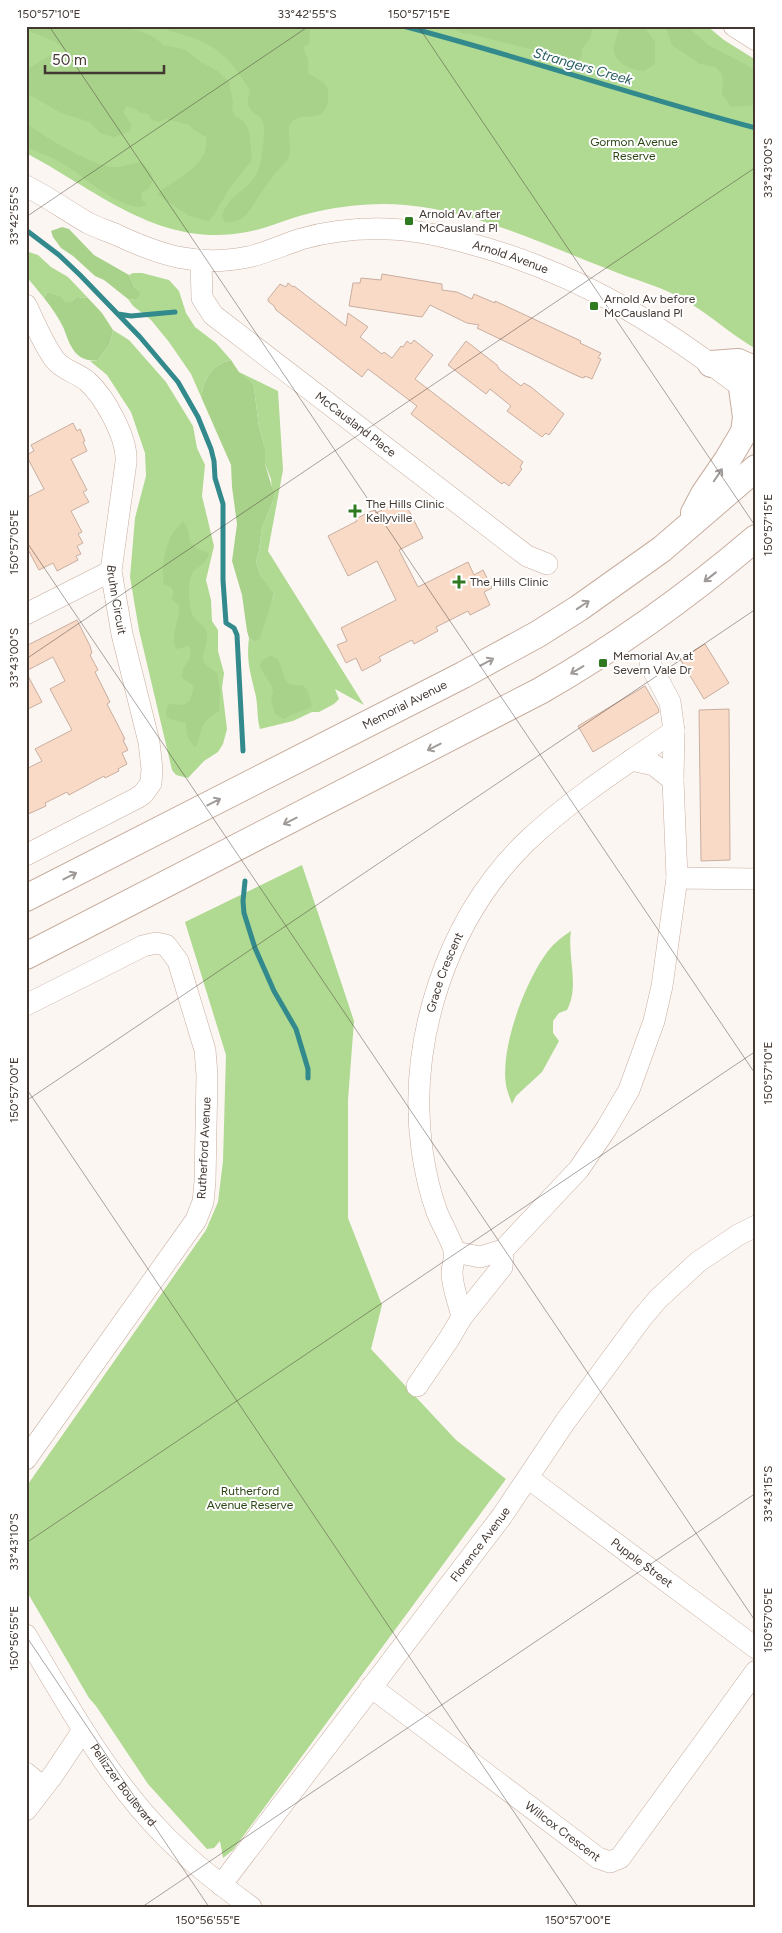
<svg xmlns="http://www.w3.org/2000/svg" width="782" height="1933" viewBox="0 0 782 1933" font-family="Figtree,sans-serif">
	<style>
		.green { fill: #b0d992 }
		.forest { fill: #a8d28a }
		.lines { fill: none; stroke-linecap: round; stroke-linejoin: round }
		.stream { stroke: #338a8d; stroke-width: 5 }
		.building { fill: #f9dac7; stroke: #c8ae9f }
		.minor-casing { stroke: #c7ad9e; stroke-width: 22 }
		.major-casing { stroke: #c7ad9e; stroke-width: 28 }
		.minor { stroke: #fff; stroke-width: 21 }
		.major { stroke: #fff; stroke-width: 26 }
		.oneway { stroke: #a09b98 }
		.ticks { fill: none; stroke: #423731; stroke-width: 1; stroke-opacity: 0.45 }
		.poi-dot { fill: #2f7a21; stroke: #fff; stroke-width: 2 }
		.labels { text-anchor: middle; stroke-width: 4; stroke-linejoin: round; paint-order: stroke }
		.park-label { font-size: 12px; fill: #2b4613; stroke: #fff }
		.poi-label { font-size: 12px; fill: #423731; stroke: #fff; text-anchor: start }
		.street-label { font-size: 12px; fill: #423731; stroke: #fff }
		.water-label { font-size: 14px; font-style: italic; fill: #2d6063; stroke: #fff }
		.neatline { fill: none; stroke: #423731; stroke-width: 2 }
		.ticks-label { font-size: 12px; text-anchor: middle; fill: #423731 }
	</style>
	<rect width="100%" height="100%" fill="#fcf6f3"/>
	<!-- green -->
	<path class="green" d="M26,26h681l17,14 32,20v289c-24,-14 -45,-33 -68,-47 -24,-15 -54,-22 -80,-33 -66,-25 -132,-58 -203,-64 -32,-3 -66,1 -98,9 -20,5 -39,14 -60,18 -87,17 -149,-41 -221,-79z
		M26,251l12,4 13,12 17,10 20,21 -12,-1 -5,5h-7l-17,-10 -3,6 -18,-22z
		M133,273h9l27,7 10,11 7,22 9,14 21,16 15,17c-18,3 -30,21 -29,39l-11,-25 -22,-32 -18,-22 -18,-14 -5,-7 7,1v-12l-6,-13z
		M113,330l16,10 37,42 27,44 4,22 8,17 -3,31 12,50 -8,34 5,20 1,21 6,9v21l6,22 -2,15 5,41 -4,15 -5,8 -14,9 -16,17 -12,-3 -4,-5 -33,-140 -9,-53 5,-59 11,-42 -1,-23 -14,-41 -24,-37 -17,-14 8,-1 12,-16z
		M239,372l39,19 5,79 -15,81 96,154 -29,-16 4,10 -5,5 -15,8h-7l-19,9 -33,8c-3,-10 -2,-21 -4,-32 -5,-24 -10,-33 -7,-59l6,4 19,-47 -13,-19 -5,-14 3,-12 3,-22 11,-27 -2,-22 -6,-15v-16l-6,-21 -5,-39z
		M302,865l52,156 -6,79v118l34,87 -11,44 85,91 50,39 -273,371 -10,8 -3,-17 -6,7 -7,1 -59,-65 -52,-78 -7,-8 -63,-108v-103l180,-257 12,-28 5,-41 3,-106 -41,-133z
		M571,931c-4,26 9,55 -4,79l-8,3 -6,8v12l6,8 -17,31 -26,24 -4,8c-2,-6 -5,-13 -6,-19 -6,-37 19,-104 42,-134 6,-8 14,-14 23,-20z"/>
	<!-- forest -->
	<path class="forest" d="M26,26c33,0 117,-8 137,19l21,4 17,13 18,10 10,10 4,21 -1,7 3,6c18,6 15,28 17,44l-23,29 -15,26 -5,6 -20,-5 -32,-22c17,-15 54,-28 49,-57l-12,-7 -5,-5 -23,-6 -7,3 -7,-2 -4,-6 -9,-2 -6,-4 -7,-2 -2,7 7,11 -1,7 -16,6 -14,-4 -10,-11 -29,-9 -31,-18 -4,1v-26l25,-15 13,5h6c-5,-19 -28,-23 -44,-30z
		M160,26h146l4,5 -1,13 -6,3 5,12v14c11,8 23,9 20,28 -4,26 -31,7 -38,24 -4,10 3,21 -1,31 -1,5 -6,8 -9,12 -9,9 -16,21 -23,31 -4,5 -6,11 -11,16 -6,5 -13,8 -21,7l-3,-6c8,-26 34,-25 39,-56 1,-6 4,-29 3,-34 -3,-18 -22,-7 -14,-36 -17,-26 -27,-41 -57,-52 -11,-4 -23,-6 -33,-12z
		M447,26h146l-3,13 -8,10v7l-3,5 -7,3 -19,-9 -82,-21h-7z
		M619,26h25l11,16v22l-11,7c-13,-1 -32,-8 -30,-25 1,-7 5,-13 5,-20z
		M662,26h25l21,19 48,25v35l-25,2 -9,-13 1,-14 -2,-7 -6,-6 -15,-3 -28,-19 -5,-14z
		M26,123c15,12 68,44 87,44 8,1 19,-4 27,-5 13,8 19,24 1,31l1,7 5,5c-23,11 -68,-34 -89,-44 -10,-6 -21,-8 -32,-15z
		M62,227l7,2 25,26 35,20 6,13 6,6 -6,6 -7,-1 -24,-19 -9,-4 -22,-20 -12,-8 -8,-11 -2,-6z
		M47,292l14,5 4,5h6l5,-5 12,1 14,15 11,17 -3,14 -12,16c-22,3 -28,-14 -34,-31 -5,-11 -12,-21 -20,-31z
		M231,360l8,12 12,10 3,6 5,39 6,21v16l9,30 -1,7 -11,27 -3,22 -3,12 5,14 13,18 -14,44 -5,4 -6,-4 -2,-7 -5,-36 -10,-34 5,-37 -5,-37 -1,-22 -29,-66c-1,-18 11,-36 29,-39z
		M183,521c14,19 -5,21 26,32 -3,14 -16,14 -18,23 -3,11 -3,34 4,43 4,5 11,7 12,14 2,22 -16,23 10,40l3,15 -1,23c-19,11 -16,17 -23,36 -9,-7 -9,-13 -10,-24l-13,-3 -7,-4v-6l3,-6 15,1 6,-5 4,-14 -12,-8c-1,-17 14,-17 7,-32l-13,3c-6,-14 4,-29 3,-44l-8,-6 3,-6 -3,-6 -7,-2c-4,-21 2,-49 19,-64z
		M271,656l7,3 7,20 4,5 15,2 4,6 4,14c-10,7 -19,6 -28,13l-9,-5 -4,-15 2,-8 -2,-6 -12,-19 4,-6z"/>
	<g class="lines">
		<!-- stream -->
		<path class="stream" d="M403,26c119,31 235,71 353,102
			M26,230l33,25 21,20 60,62 38,45 20,35 13,32 3,12 1,17 8,26v76l3,43 8,5 3,7 6,116
			M118,314l13,2 44,-4
			M245,881l-2,20 1,12 11,35 19,43 22,38 12,40v9"/>
	</g>
	<!-- building -->
	<path class="building" d="M382,274l60,10v6l15,2 15,7 2,-5 21,9v-2l86,40 -1,2 21,10 -3,5 3,1 -9,20 -7,-3 -1,2 -4,-1 -13,-6 -90,-43 2,-3 -12,-2 -37,-18 -8,12 -73,-11 4,-23h7l1,-5 20,2z
		M288,283l5,4 1,-1 52,40 2,-13 20,14 -8,10 22,17 2,-2 8,6 9,-12 2,1 4,-6 4,3 3,-4 19,15 -18,24 108,83 -3,5 2,2 -13,17 -5,-4 -2,2 -91,-70 6,-8 -49,-37 -6,8 -86,-67 -2,-4 -6,-5v-2l12,-15 6,3z
		M466,341l31,24 2,4 22,17 3,-3 7,4 33,27 -15,21 -3,-2 -4,4 -35,-26 4,-5 -21,-17 -4,5 -38,-29z
		M73,423l4,8 3,-2 5,12 -2,1 4,9 -16,8 16,31 -4,2 6,10 -18,9 11,21 -4,2 5,9 -6,3 4,8 -5,2 2,4 -21,11 -4,-8 -14,7 -13,-24v-48l18,-9 -18,-34 8,-4 -3,-6z
		M403,499l20,39 -24,12 19,37 50,-25 6,13 9,-5 9,18 -8,4 6,13 -20,10 -2,-4 -32,16 2,4 -24,13 -2,-4 -33,17 2,4 -19,10 -6,-13 -10,5 -9,-18 10,-4 -6,-13 55,-28 -19,-39 -29,15 -20,-40 29,-15 -1,-2 9,-5 9,-4 2,3z
		M77,620l13,26 2,7 -2,2 8,15 -3,2 15,30 -3,2 18,35 -2,1 5,10 -6,3 5,11 -9,5 1,2 -14,7 -1,-2 -35,19 -2,-3 -22,11 1,3 -20,9v-46l16,-8 -7,-12 37,-19 -22,-41 15,-8 -12,-24 -27,14v-25z
		M705,644l24,39 -25,16 -24,-40z
		M26,672l16,30 -16,8z
		M645,686l13,22 1,4 -66,40 -15,-26z
		M729,709l1,151 -29,1 -2,-151z"/>
	<g class="lines">
		<defs>
			<g id="minor">
				<path d="M734,26l22,14"/>
				<path id="s1" d="M26,186c22,11 41,25 62,37 10,5 20,8 29,12 45,21 81,32 131,22 18,-4 35,-12 53,-18 28,-8 58,-11 87,-10 32,1 63,9 94,18 107,31 186,83 274,151"/>
				<path id="s2" d="M201,260l1,38 11,17 314,241 20,8"/>
				<path id="s3" d="M26,305c9,18 17,39 29,55 8,10 22,13 32,21 18,16 41,58 39,81l-15,109 11,63 27,108 3,27 -1,14 -8,11 -6,4 -111,57"/>
				<path d="M26,614l85,-43"/>
				<path d="M650,664l20,38 4,29 -1,49 4,98"/>
				<path d="M631,760l23,5 19,15"/>
				<path d="M26,1005l117,-59 13,-3 10,2 12,16 27,89 2,25 -2,107 -2,20 -7,18 -170,239"/>
				<path d="M455,1252l25,5 23,-7 76,-81 27,-40 23,-39 25,-69 8,-35 15,-108 79,1"/>
				<path id="s4" d="M462,1317c-3,-14 -10,-30 -10,-44 0,-8 4,-16 2,-23 -4,-13 -12,-25 -17,-38 -7,-19 -12,-41 -15,-62 -15,-109 25,-231 104,-308 44,-42 97,-76 148,-111"/>
				<path d="M417,1386l32,-47 13,-22 40,-50 1,-17"/>
				<path id="s5" d="M528,1478l228,170"/>
				<path id="s6" d="M26,1635c42,70 82,144 140,202 26,26 56,49 85,70"/>
				<path id="s7" d="M371,1687l227,171 12,4 10,-4 136,-187"/>
				<path d="M26,1773l17,14"/>
				<path d="M26,1810l27,-35 30,-45"/>
				<path id="s8" d="M221,1885l281,-369 63,-94 76,-103 17,-20 40,-37 40,-27 18,-9"/>
			</g>
			<g id="major">
				<path d="M711,364l27,-2 18,8"/>
				<path d="M694,513l10,-19 24,-35 16,-27 2,-15 -4,-29"/>
				<path id="s9" d="M26,898l437,-223 75,-41 41,-26 83,-59 94,-81"/>
				<path d="M26,956l514,-265c77,-44 148,-95 216,-153"/>
			</g>
		</defs>
		<!-- minor casing -->
		<use href="#minor" class="minor-casing"/>
		<!-- major casing -->
		<use href="#major" class="major-casing"/>
		<!-- minor -->
		<use href="#minor" class="minor"/>
		<!-- major -->
		<use href="#major" class="major"/>
	</g>
	<!-- one-way arrows -->
	<defs><path id="oneway-shaft" d="M-6 0H5M1.5-3L5.5 0L1.5 3" fill="none" stroke-width="1.6" stroke-linecap="round" stroke-linejoin="round" transform="scale(1.25)"/></defs>
	<g class="oneway">
		<use href="#oneway-shaft" transform="translate(718 475) rotate(-56)"/>
		<use href="#oneway-shaft" transform="translate(710 577) rotate(142)"/>
		<use href="#oneway-shaft" transform="translate(583 605) rotate(-34)"/>
		<use href="#oneway-shaft" transform="translate(487 662) rotate(-28)"/>
		<use href="#oneway-shaft" transform="translate(577 670) rotate(149)"/>
		<use href="#oneway-shaft" transform="translate(434 747) rotate(153)"/>
		<use href="#oneway-shaft" transform="translate(214 802) rotate(-27)"/>
		<use href="#oneway-shaft" transform="translate(290 821) rotate(153)"/>
		<use href="#oneway-shaft" transform="translate(70 876) rotate(-27)"/>
	</g>
	<!-- ticks -->
	<path class="ticks" d="M49,26l707,1049M418,26l338,501M26,217l283,-191M26,541l730,1081M26,659l730,-492M26,1088l552,819M26,1101l730,-492M26,1543l730,-492M26,1636l183,271M142,1907l614,-414"/>
	<!-- markers -->
	<g class="poi-dot">
		<rect x="404" y="216" width="10" height="10" rx="2.5"/>
		<rect x="589" y="301" width="10" height="10" rx="2.5"/>
		<path d="M352.5 503.5h5v5h5v5h-5v5h-5v-5h-5v-5h5z"/>
		<path d="M456.5 574.5h5v5h5v5h-5v5h-5v-5h-5v-5h5z"/>
		<rect x="598" y="658" width="10" height="10" rx="2.5"/>
	</g>
	<g class="labels">
		<!-- park labels -->
		<g class="park-label">
			<text x="634" y="146">Gormon Avenue<tspan x="634" dy="14">Reserve</tspan></text>
			<text x="250" y="1495">Rutherford<tspan x="250" dy="14">Avenue Reserve</tspan></text>
		</g>
		<!-- poi labels -->
		<g class="poi-label">
			<text x="419" y="218">Arnold Av after<tspan x="419" dy="14">McCausland Pl</tspan></text>
			<text x="604" y="303">Arnold Av before<tspan x="604" dy="14">McCausland Pl</tspan></text>
			<text x="366" y="508">The Hills Clinic<tspan x="366" dy="14">Kellyville</tspan></text>
			<text x="470" y="586">The Hills Clinic</text>
			<text x="613" y="660">Memorial Av at<tspan x="613" dy="14">Severn Vale Dr</tspan></text>
		</g>
		<!-- street labels -->
		<g class="street-label">
			<text dy="4" stroke="none"><textPath href="#s1" startOffset="509">Arnold Avenue</textPath></text>
			<text dy="4" stroke="none"><textPath href="#s2" startOffset="238">McCausland Place</textPath></text>
			<text dy="4" stroke="none"><textPath href="#s3" startOffset="332">Bruhn Circuit</textPath></text>
			<text dy="4" stroke="none"><textPath href="#s9" startOffset="425">Memorial Avenue</textPath></text>
			<text dy="4" stroke="none"><textPath href="#s4" startOffset="355">Grace Crescent</textPath></text>
			<text transform="translate(204 1148) rotate(-87)" y="4">Rutherford Avenue</text>
			<text dy="4" stroke="none"><textPath href="#s8" startOffset="428">Florence Avenue</textPath></text>
			<text dy="4" stroke="none"><textPath href="#s5" startOffset="142">Pupple Street</textPath></text>
			<text dy="4" stroke="none"><textPath href="#s6" startOffset="179">Pellizzer Boulevard</textPath></text>
			<text dy="4" stroke="none"><textPath href="#s7" startOffset="240">Willcox Crescent</textPath></text>
		</g>
		<!-- water labels -->
		<g class="water-label">
			<text transform="translate(583 66) rotate(16)" y="5">Strangers Creek</text>
		</g>
	</g>
	<!-- border -->
	<rect width="782" height="1933" fill="none" stroke="#ffffff" stroke-width="55"/>
	<!-- scale -->
	<path d="M45 65v8h119v-8" fill="none" stroke="#423731" stroke-width="2.5"/>
	<text x="52" y="65" font-size="15" fill="#423731" stroke="#ffffff" stroke-width="4" paint-order="stroke">50 m</text>
	<rect x="28" y="28" width="726" height="1878" class="neatline"/>
	<g class="ticks-label">
		<text x="49" y="18">150°57'10"E</text>
		<text x="307" y="18">33°42'55"S</text>
		<text x="419" y="18">150°57'15"E</text>
		<text transform="translate(768 168) rotate(-90)" y="4">33°43'00"S</text>
		<text transform="translate(14 216) rotate(-90)" y="4">33°42'55"S</text>
		<text transform="translate(768 525) rotate(-90)" y="4">150°57'15"E</text>
		<text transform="translate(14 542) rotate(-90)" y="4">150°57'05"E</text>
		<text transform="translate(14 658) rotate(-90)" y="4">33°43'00"S</text>
		<text transform="translate(768 1073) rotate(-90)" y="4">150°57'10"E</text>
		<text transform="translate(14 1090) rotate(-90)" y="4">150°57'00"E</text>
		<text transform="translate(768 1494) rotate(-90)" y="4">33°43'15"S</text>
		<text transform="translate(14 1542) rotate(-90)" y="4">33°43'10"S</text>
		<text transform="translate(768 1620) rotate(-90)" y="4">150°57'05"E</text>
		<text transform="translate(14 1638) rotate(-90)" y="4">150°56'55"E</text>
		<text x="208" y="1924">150°56'55"E</text>
		<text x="578" y="1924">150°57'00"E</text>
	</g>
</svg>
